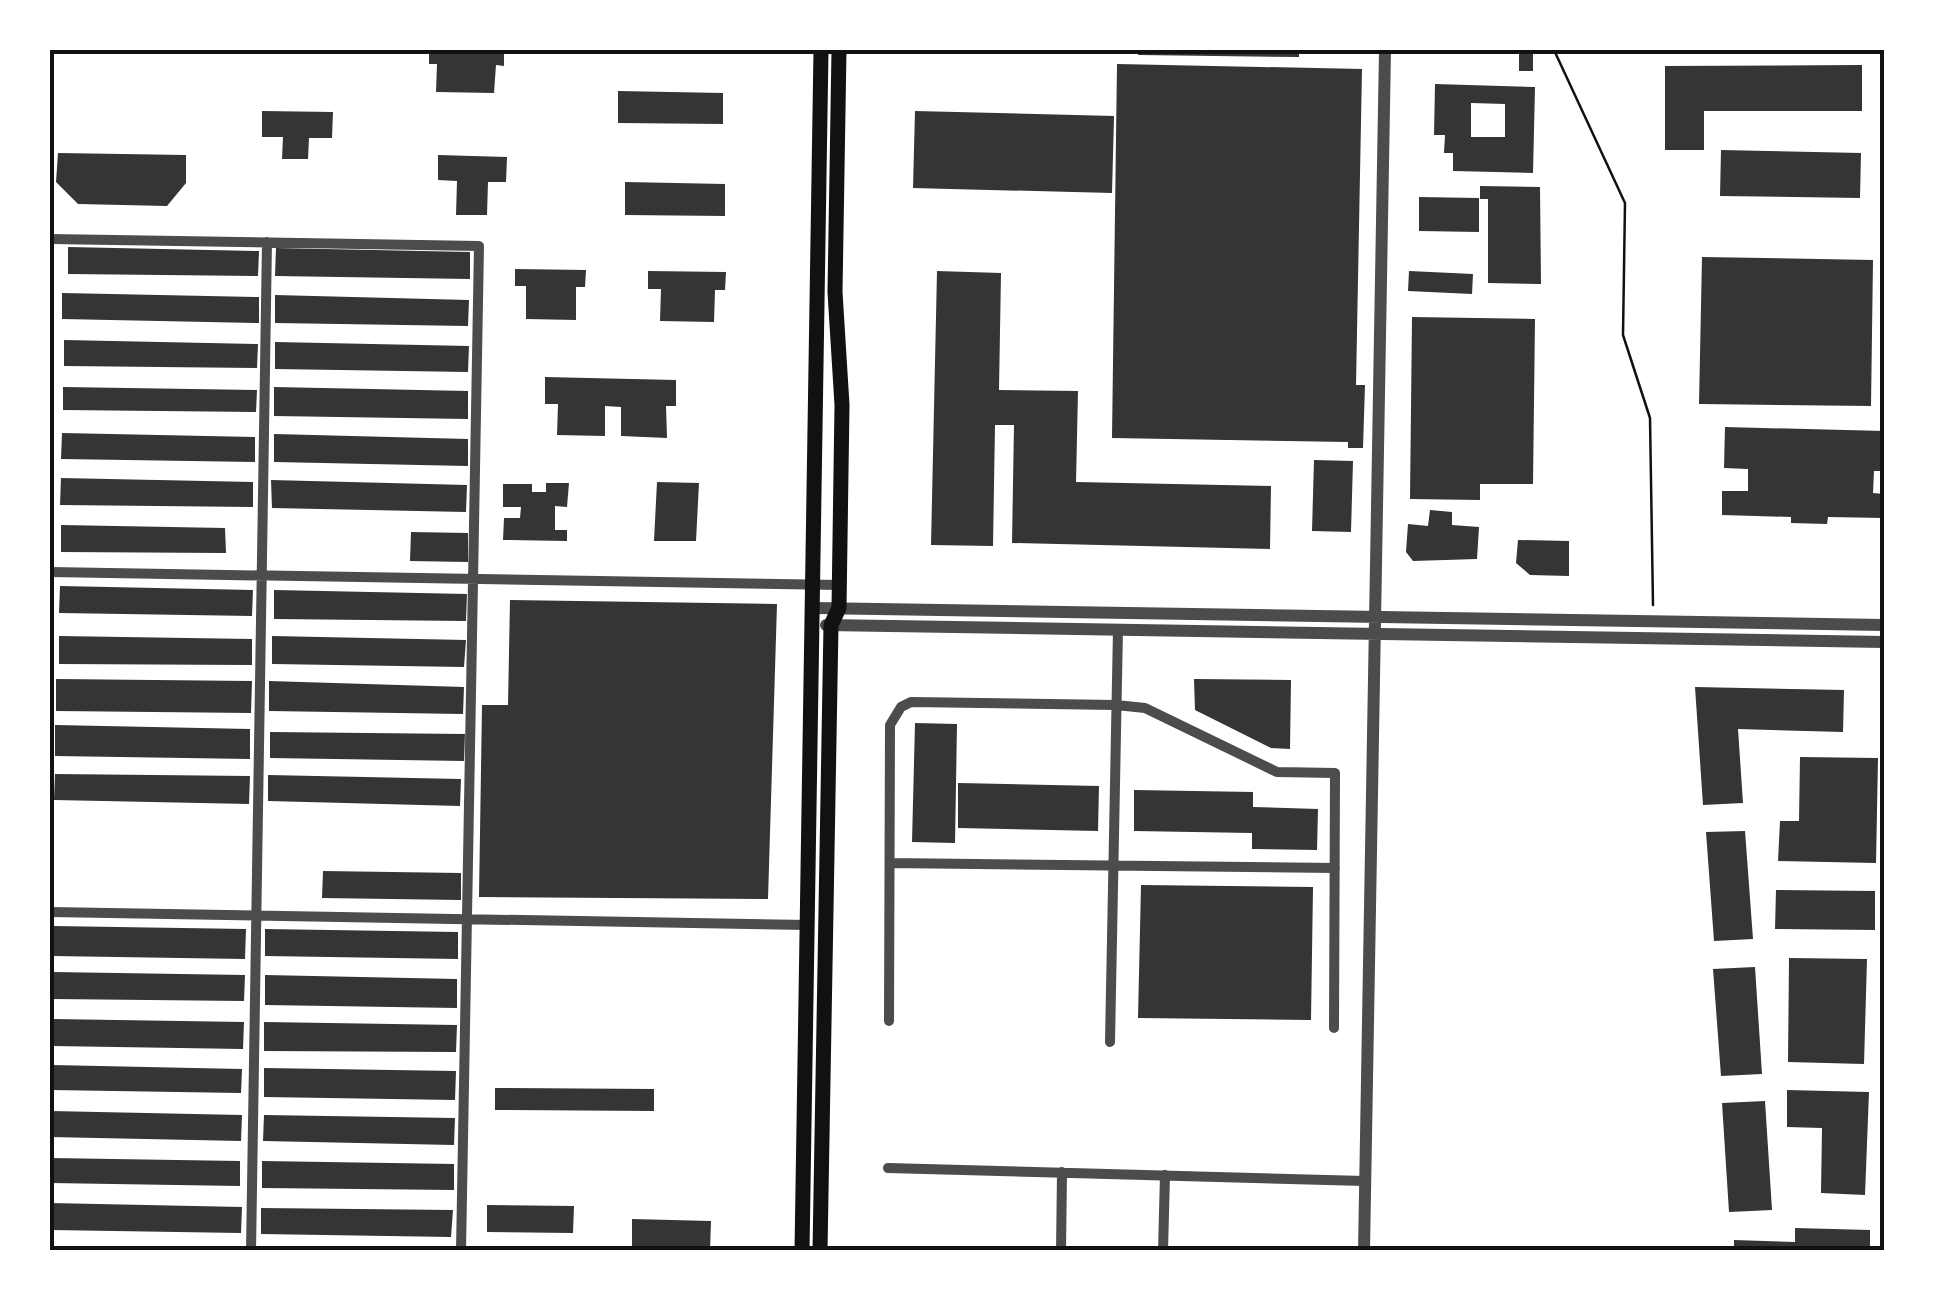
<svg xmlns="http://www.w3.org/2000/svg" width="1934" height="1301" viewBox="0 0 1934 1301" font-family="Poppins,sans-serif">
	<style>
		.building { fill: #353535; fill-rule: evenodd }
		.lines { fill: none; stroke-linecap: round; stroke-linejoin: round }
		.path { stroke: #111; stroke-width: 2.5 }
		.minor { stroke: #4c4c4c; stroke-width: 10 }
		.tertiary { stroke: #4c4c4c; stroke-width: 12 }
		.secondary { stroke: #111; stroke-width: 15 }
		.neatline { fill: none; stroke: #111; stroke-width: 4 }
	</style>
	<rect width="100%" height="100%" fill="#fff"/>
	<!-- building -->
	<path class="building" d="M429,50h75v16l-8,-1 -2,28 -58,-1 1,-28h-8z
		M1138,50h161v7l-161,-2z
		M1519,50h14v21h-14z
		M1117,64l245,5 -6,316h9l-2,63h-15v-6l-236,-4z
		M1862,65v46h-158v39h-39v-84z
		M1435,84l100,3 -2,86 -80,-2v-18h-9l1,-18h-11zM1471,103l34,1v33h-34z
		M618,91l105,2v31l-105,-1z
		M262,111l71,1 -1,26h-23l-1,21h-26l1,-22h-21z
		M915,111l199,5 -2,77 -199,-5z
		M1721,150l140,3 -1,45 -140,-2z
		M58,153l128,2v28l-19,23 -89,-2 -22,-22z
		M438,155l69,2 -1,25h-18l-1,33h-31l1,-34 -19,-1z
		M625,182l100,2v32l-100,-1z
		M1480,186l60,1 1,97 -53,-1v-84h-8z
		M1419,197l60,1v34l-60,-1z
		M68,247l191,4 -1,25 -190,-2z
		M276,248l194,4v27l-195,-3z
		M1702,257l171,3 -2,146 -172,-2z
		M515,269l71,1 -1,17h-9v33l-50,-1v-33h-11z
		M648,271l78,1 -1,18h-10l-1,32 -54,-1 1,-32h-13z
		M937,271l64,2 -2,117 79,1 -2,91 195,4 -1,63 -258,-6 2,-118h-19l-2,121 -62,-1z
		M1409,271l64,3 -1,20 -64,-3z
		M62,293l197,4v26l-197,-4z
		M275,295l194,5 -1,26 -193,-3z
		M1412,317l123,2 -2,165h-53v16l-70,-1z
		M64,340l194,4 -1,24 -193,-2z
		M275,342l194,4 -1,26 -193,-3z
		M545,377l131,3v26h-10l1,32 -46,-2v-29l-16,-1v30l-48,-1 1,-31h-13z
		M63,387l194,3 -1,22 -193,-2z
		M274,387l194,4v28l-194,-3z
		M1725,427l159,4v40h-10l-1,22 11,1v24l-56,-1 -1,7 -36,-1v-6l-69,-2v-24h26v-22l-24,-1z
		M62,433l193,4v25l-194,-3z
		M274,434l194,5v27l-194,-4z
		M1314,460l39,1 -2,71 -39,-1z
		M61,478l192,4v25l-193,-2z
		M271,480l196,5 -1,27 -194,-4z
		M657,482l42,1 -3,58h-42z
		M546,483h23l-2,24 -12,-1v24h12v11l-64,-1 1,-22h16l1,-11h-18v-23h29v8h14z
		M1430,510l22,2v13l27,2 -2,32 -64,2 -7,-9 2,-28 20,2z
		M61,525l164,3 1,25 -165,-1z
		M411,532l57,1v29l-58,-1z
		M1518,540l51,1v35l-39,-1 -14,-12z
		M60,586l193,4 -1,26 -193,-3z
		M274,590l193,4 -1,27 -192,-2z
		M510,600l267,4 -9,295 -289,-2 3,-192h26z
		M59,636l193,3v26l-193,-1z
		M272,636l194,4 -2,27 -192,-3z
		M56,679l196,2 -1,32 -195,-2z
		M1194,679l97,1 -1,69 -19,-1 -76,-38z
		M269,681l195,6 -1,27 -194,-3z
		M1695,687l149,3 -1,42 -105,-3 5,74 -40,2z
		M915,723l42,1 -2,119 -43,-1z
		M55,725l195,4v30l-195,-3z
		M270,732l195,2 -1,27 -194,-3z
		M1800,757l78,1 -2,105 -98,-2 2,-40h19z
		M55,774l195,2 -1,28 -195,-4z
		M268,775l193,4 -1,27 -192,-5z
		M958,783l141,3 -1,45 -140,-3z
		M1134,790l119,2v15l65,2 -1,41 -65,-1v-16l-118,-2z
		M1745,831l8,108 -39,2 -8,-109z
		M323,871l138,2v27l-139,-2z
		M1141,885l172,2 -2,133 -173,-2z
		M1776,890l99,1v39l-100,-1z
		M53,926l193,3 -1,30 -193,-3z
		M265,929l193,3v27l-193,-3z
		M1789,958l78,1 -3,105 -76,-2z
		M1755,967l7,107 -41,2 -8,-107z
		M52,972l193,3 -1,26 -192,-2z
		M265,975l192,4v29l-192,-3z
		M53,1019l191,3 -1,27 -191,-3z
		M264,1022l193,3 -1,27 -192,-1z
		M52,1065l190,4 -1,24 -190,-3z
		M264,1068l192,3 -1,29 -191,-3z
		M495,1088l159,1v22l-159,-1z
		M1787,1090l82,2 -4,103 -44,-2 1,-65 -35,-1z
		M1765,1101l7,109 -43,2 -7,-109z
		M50,1111l192,4 -1,26 -191,-4z
		M264,1115l191,3 -1,27 -191,-4z
		M50,1158l190,3v25l-190,-3z
		M262,1161l192,3v26l-192,-2z
		M50,1203l192,4 -1,26 -191,-3z
		M487,1205l87,1 -1,27 -86,-1z
		M261,1208l192,2 -2,27 -190,-3z
		M632,1219l79,2 -1,30 -78,-1z
		M1795,1228l75,2v21h-136v-11l61,2z"/>
	<g class="lines">
		<!-- path -->
		<path class="path" d="M1554,50l71,153 -2,132 27,83 3,187"/>
		<!-- minor -->
		<path class="minor" d="M50,239l429,7 -18,1005
			M50,572l789,13
			M890,863l445,5
			M50,912l757,13
			M889,1021l1,-296 11,-18 10,-5 205,3 29,3 132,64 58,1 -1,255
			M1110,1042l8,-413
			M888,1168l477,13
			M251,1251l16,-1009
			M1061,1251l1,-79
			M1163,1251l2,-76"/>
		<!-- tertiary -->
		<path class="tertiary" d="M814,608l1070,17
			M826,625l1058,17
			M1364,1251l21,-1201"/>
		<!-- secondary -->
		<path class="secondary" d="M802,1251l19,-1201
			M820,1251l11,-626 8,-17 3,-203 -7,-113 4,-242"/>
	</g>
	<!-- border -->
	<rect width="1934" height="1301" fill="none" stroke="#ffffff" stroke-width="105"/>
	<rect x="52" y="52" width="1830" height="1196" class="neatline"/>
</svg>
